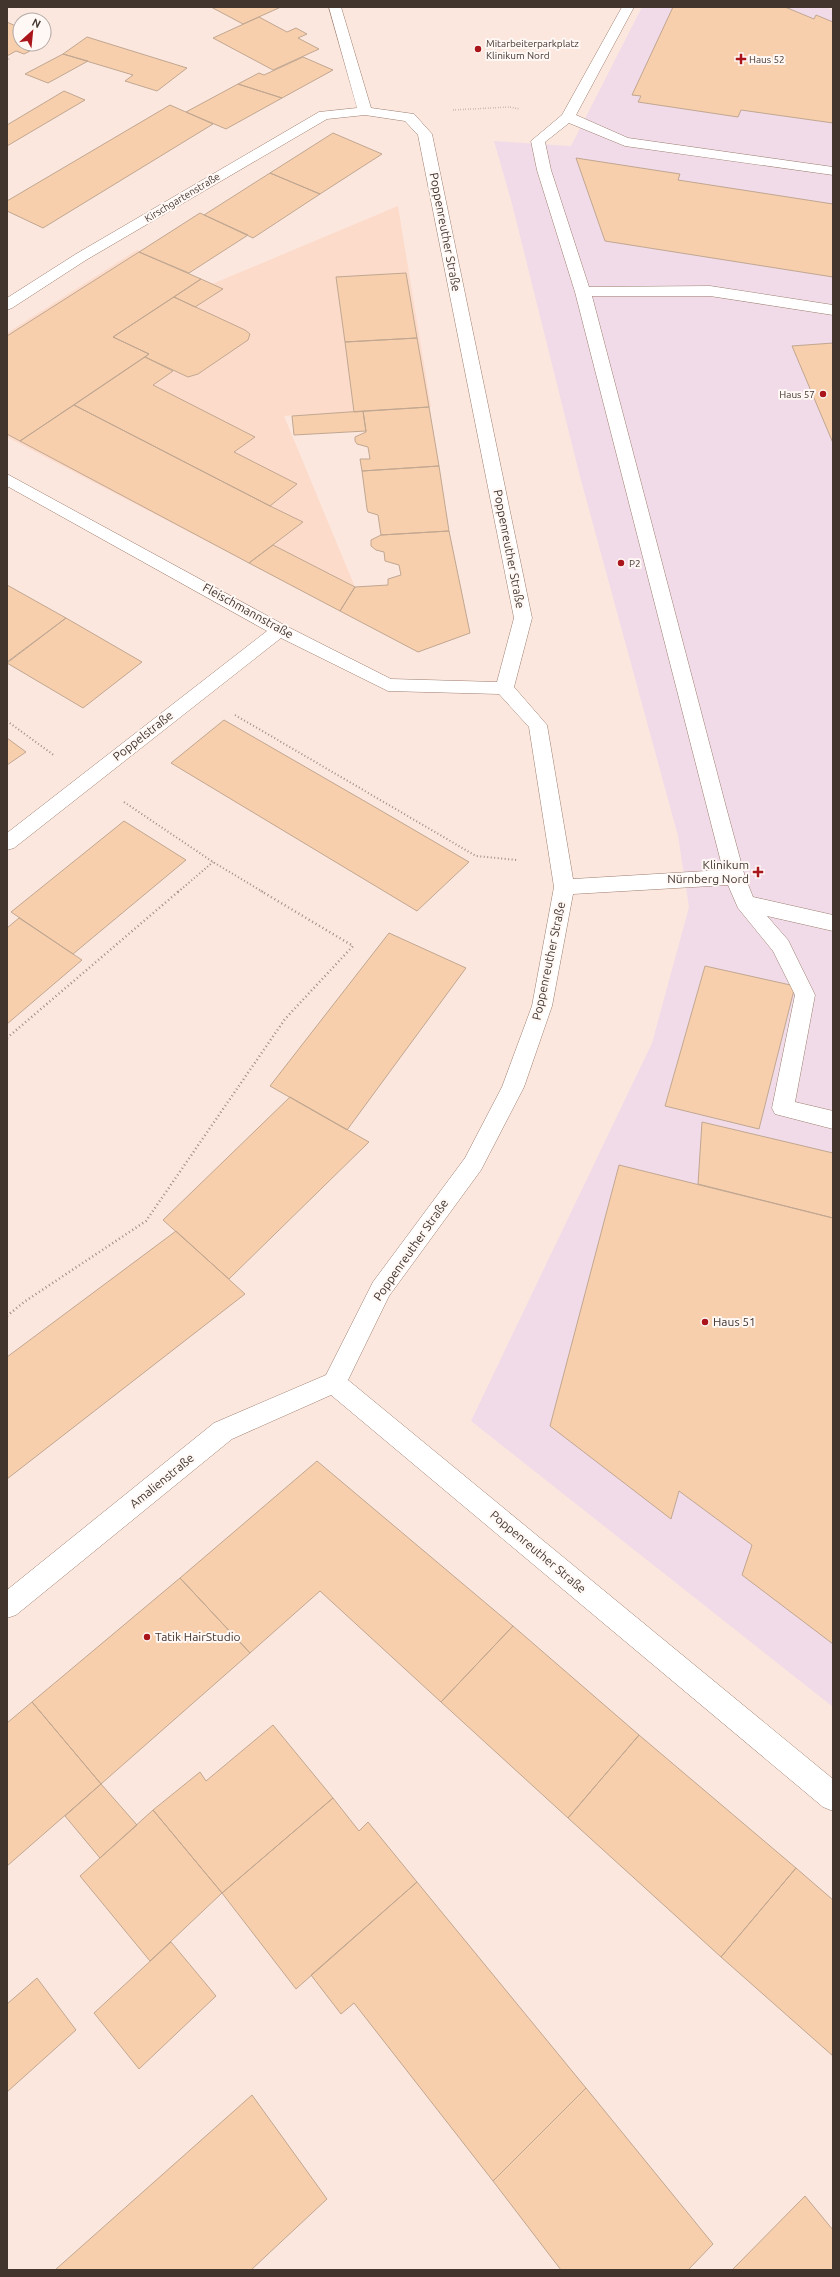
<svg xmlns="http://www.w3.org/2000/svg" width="840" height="2277" viewBox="0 0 840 2277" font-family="Ubuntu,sans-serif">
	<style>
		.built { fill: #fcdbcb }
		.medical { fill: #f1dbe8 }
		.building { fill: #f7cfac; stroke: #c1a791 }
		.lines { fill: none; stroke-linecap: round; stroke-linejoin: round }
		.minor-casing { stroke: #9d7e6f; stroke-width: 1 }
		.path-far2 { stroke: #9e8d85; stroke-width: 1.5; stroke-dasharray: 0.5 2; stroke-linecap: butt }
		.path-far1 { stroke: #9e8d85; stroke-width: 2; stroke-dasharray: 1 2.5; stroke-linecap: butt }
		.path { stroke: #9e8d85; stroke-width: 2.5; stroke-dasharray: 1 3; stroke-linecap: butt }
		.minor { fill: #fff; fill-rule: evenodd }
		.poi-dot { fill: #a9151a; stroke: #fff8f5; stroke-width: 1.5 }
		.labels { text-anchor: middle; stroke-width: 4; stroke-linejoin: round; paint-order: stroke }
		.far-poi-label { font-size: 10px; fill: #42352e; stroke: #fff8f5; text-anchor: start }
		.far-street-label { font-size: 10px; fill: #42352e; stroke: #fff8f5 }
		.street-label { font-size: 12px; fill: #42352e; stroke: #fff8f5 }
		.poi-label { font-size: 12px; fill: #42352e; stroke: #fff8f5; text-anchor: start }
	</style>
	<rect width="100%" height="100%" fill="#fce7de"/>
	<!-- built -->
	<path class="built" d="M398,206l33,201 -147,9 71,171 -15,24 -333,-174v-104l130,-83 75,34z"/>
	<!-- medical -->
	<path class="medical" d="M642,7h183l8,3v1697l-362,-286 181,-378 37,-136 -11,-71 -99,-363 -67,-269 -18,-63 77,5z"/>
	<!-- building -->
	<path class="building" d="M211,7h70l-38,17z
		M673,7h112l29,12 2,-4 17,7v101l-92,-13 -3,7 -100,-15 3,-6 -9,-1z
		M259,17l28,15 9,-4 11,6 -9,4 21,11 -46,21 -60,-32z
		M7,22l13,6v16h9l-6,3 7,4 -6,3 -8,-3 -9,5z
		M87,37l100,31 -30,23 -32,-10 8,-6 -70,-21z
		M63,54l25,7 -40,22 -23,-9z
		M303,57l30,13 -51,28 -44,-14 21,-11 5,2z
		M238,84l44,14 -56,31 -40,-17z
		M64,91l21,9 -78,46v-21z
		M170,105l43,19 -170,104 -36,-17v-10z
		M333,133l49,21 -62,40 -50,-21z
		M576,158l104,16 -2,6 155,24v73l-228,-36z
		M270,173l50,21 -67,44 -49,-23z
		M200,213l48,22 -59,38 -50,-21z
		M139,252l62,27 -88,58 36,17 -129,87 -13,-7v-98z
		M406,273l11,65 -72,4 -9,-65z
		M201,279l22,10 -28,18 -21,-10z
		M174,297l71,33 5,4 -2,6 -50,34 -10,3 -43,-20 4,-3 -36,-17z
		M417,338l12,69 -75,5 -9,-70z
		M833,343v100l-41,-97z
		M145,357l28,14 -20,14 102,52 -21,15 63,32 -27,22 -196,-101z
		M74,405l196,101 33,16 -54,41 -229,-122z
		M429,407l10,59 -77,5 -2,-12h10l-2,-12 -11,-3 -2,-3v-4l11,-5 -3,-21z
		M363,411l3,20 -72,4 -2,-19z
		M439,466l10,65 -68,4 -3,-20 -10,-3 -1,-3 -5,-38z
		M449,531l21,102 -52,19 -78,-41 15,-24 33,-2v-6l13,-4 -2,-10 -14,-4 -1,-9 -8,-2 -5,-4v-6l10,-5z
		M273,545l82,42 -15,24 -91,-48z
		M7,585l59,33 -59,44z
		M66,618l76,44 -59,46 -76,-45z
		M224,720l149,86 96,56 -52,49 -246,-148z
		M7,738l19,14 -19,13z
		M124,821l62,39 -113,94 -62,-42z
		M19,918l63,42 -75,64v-96z
		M389,933l77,35 -119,162 -77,-44z
		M705,966l90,20 -36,143 -94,-23z
		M290,1097l79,45 -140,137 -66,-59z
		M702,1122l131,31v65l-135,-34z
		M619,1165l214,53v426l-91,-69 10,-30 -73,-54 -8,28 -121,-93z
		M176,1231l69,63 -238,185v-122z
		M317,1461l196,165 -72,76 -121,-111 -70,62 -70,-75z
		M180,1578l70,75 -149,131 -69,-82z
		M513,1626l126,109 -71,83 -127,-116z
		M32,1702l69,82 -94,82v-143z
		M273,1725l60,73 -111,95 -69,-83 47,-38 6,9z
		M639,1735l157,133 -75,89 -153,-139z
		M101,1784l36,41 -37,33 -35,-42z
		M333,1798l26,33 9,-9 49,60 -121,107 -74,-96z
		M153,1810l69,83 -72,68 -70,-85z
		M796,1868l37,32v156l-112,-99z
		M417,1882l169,206 -93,93 -139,-178 -13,11 -30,-39z
		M171,1942l45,54 -77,73 -45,-56z
		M37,1978l39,52 -69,62v-88z
		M586,2088l127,156 -25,26h-127l-68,-89z
		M252,2095l75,104 -76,71h-196z
		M805,2196l28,34v40h-101z"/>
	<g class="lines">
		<defs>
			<path id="minor" d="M329,7h12l30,101 43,6 18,20 100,484 -18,69 33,38 26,154 150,-9 -148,-578 -38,-122 -6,-29 31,-26 60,-108h12l-58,108 52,23 205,29v8l-208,-29 -56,-23 -24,19 6,28 38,117 121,-1 123,19v10l-123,-19h-118l134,511 19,70 8,20 80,18v16l-66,-15 21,24 27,55 -20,107 38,9v18l-58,-15 -3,-6 23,-113 -22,-44 -35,-43 -10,-23 -155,9 -21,112 -28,81 -43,83 -92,126 -41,84 485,399v32l-10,-4 -492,-412 -99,44 -216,176 -9,3v-28l207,-167 112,-48 47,-93 92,-124 37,-71 30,-81 22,-119 -25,-160 -30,-33 -111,-3 -107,-53 -267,210 -7,2v-17l260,-202 -260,-145v-12l279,152 105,53 106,3 17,-64 -96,-483 -13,-14 -40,-6 -38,4 -241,141 -74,48 -5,2v-12l69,-44 243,-142 38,-4z"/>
		</defs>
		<!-- minor casing -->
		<use href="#minor" class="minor-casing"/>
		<!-- path-far2 -->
		<path class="path-far2" d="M7,61l3,-3
			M453,110l56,-3 11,2"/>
		<!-- path-far1 -->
		<path class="path-far1" d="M235,715l241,141 41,4
			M7,721l48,35
			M124,802l89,60 50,30
			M178,892l35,-30"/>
		<!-- path -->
		<path class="path" d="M7,1038l172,-147
			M7,1316l17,-14 122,-81 139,-202 68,-73 -92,-55"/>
		<!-- minor -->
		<use href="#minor" class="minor"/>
	</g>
	<!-- markers -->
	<g class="poi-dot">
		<circle cx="478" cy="49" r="4"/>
		<path d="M739 53h4v4h4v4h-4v4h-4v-4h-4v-4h4z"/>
		<circle cx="823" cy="394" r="4"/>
		<circle cx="621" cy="563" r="4"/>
		<path d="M756 866h4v4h4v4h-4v4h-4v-4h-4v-4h4z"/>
		<circle cx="705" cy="1322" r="4"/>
		<circle cx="147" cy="1637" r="4"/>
	</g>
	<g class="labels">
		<!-- far-poi labels -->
		<g class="far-poi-label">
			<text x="486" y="47">Mitarbeiterparkplatz<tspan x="486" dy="12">Klinikum Nord</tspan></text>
			<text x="749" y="63">Haus 52</text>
			<text x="815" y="398" text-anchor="end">Haus 57</text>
			<text x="629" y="567">P2</text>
		</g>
		<!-- far-street labels -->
		<g class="far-street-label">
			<text transform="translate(182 197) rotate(-31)" y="4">Kirschgartenstraße</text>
		</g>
		<!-- street labels -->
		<g class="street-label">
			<text transform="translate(445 232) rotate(79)" y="4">Poppenreuther Straße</text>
			<text transform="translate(509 549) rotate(79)" y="4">Poppenreuther Straße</text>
			<text transform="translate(248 611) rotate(29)" y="4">Fleischmannstraße</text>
			<text transform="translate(143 736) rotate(-38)" y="4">Poppelstraße</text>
			<text transform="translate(549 961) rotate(-78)" y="4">Poppenreuther Straße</text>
			<text transform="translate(411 1250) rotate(-55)" y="4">Poppenreuther Straße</text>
			<text transform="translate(162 1481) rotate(-39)" y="4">Amalienstraße</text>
			<text transform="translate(538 1552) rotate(40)" y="4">Poppenreuther Straße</text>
		</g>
		<!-- poi labels -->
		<g class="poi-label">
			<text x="749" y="869" text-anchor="end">Klinikum<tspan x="749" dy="14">Nürnberg Nord</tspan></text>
			<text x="713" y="1326">Haus 51</text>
			<text x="155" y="1641">Tatik HairStudio</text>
		</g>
	</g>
	<!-- border -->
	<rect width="840" height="2277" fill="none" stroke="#42352e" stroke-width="16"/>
	<!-- north arrow -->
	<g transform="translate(32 32) rotate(27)"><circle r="19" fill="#fff8f5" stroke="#b3aaa5"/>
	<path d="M0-3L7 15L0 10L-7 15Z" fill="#a9151a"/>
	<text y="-6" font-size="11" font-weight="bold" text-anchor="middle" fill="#42352e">N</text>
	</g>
</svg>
